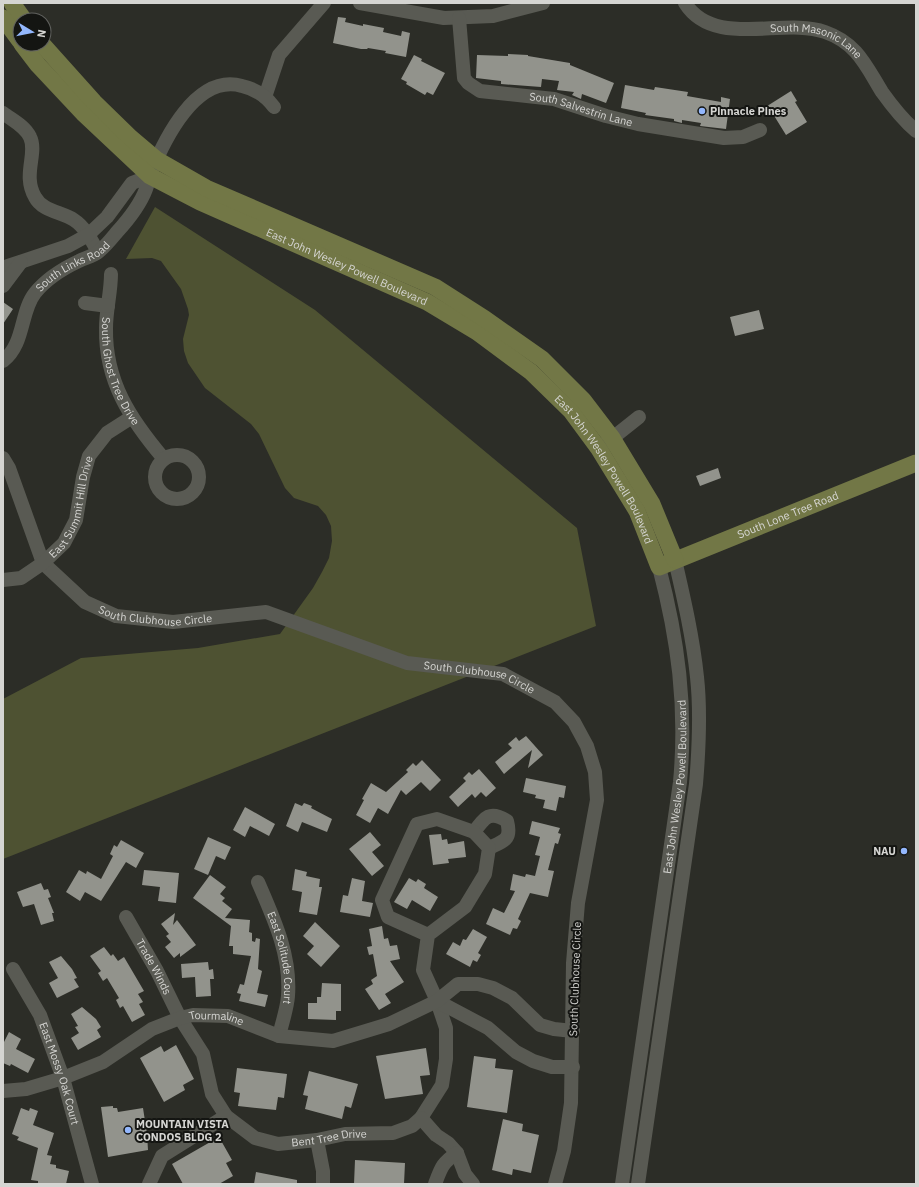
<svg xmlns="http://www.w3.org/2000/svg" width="919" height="1187" viewBox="0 0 919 1187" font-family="'IBM Plex Sans',sans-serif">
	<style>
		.green { fill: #4e5232 }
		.building { fill: #92938c }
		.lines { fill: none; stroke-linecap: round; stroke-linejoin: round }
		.minor { stroke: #595a53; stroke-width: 14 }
		.major { stroke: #727746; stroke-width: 17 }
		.poi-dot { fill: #93b7fd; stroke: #141512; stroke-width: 1.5 }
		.labels { text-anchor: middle; stroke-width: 4; stroke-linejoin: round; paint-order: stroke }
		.street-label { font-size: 11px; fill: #d5d5d2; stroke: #141512 }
		.poi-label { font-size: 11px; font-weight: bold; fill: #d5d5d2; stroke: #141512; text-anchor: start }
	</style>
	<rect width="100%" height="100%" fill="#2c2d27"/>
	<!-- green -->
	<path class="green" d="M155,207l160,103 262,218 19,98 -593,233v-160l78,-41 117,-10 82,-14 33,-46 9,-16 7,-14 3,-17 -1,-15 -5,-11 -8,-9 -24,-8 -9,-10 -26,-54 -8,-10 -46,-36 -17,-25 -4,-12 -1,-12 6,-24 -1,-6 -7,-20 -20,-28 -9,-3 -26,1z"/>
	<!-- building -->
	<path class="building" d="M338,17l8,1 -1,4 18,4v-2l21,4 -1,4 18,4 1,-5 8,2 -4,24 -21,-4 1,-2 -18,-3 -1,1h-6l-28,-6z
		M508,54l20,1v1l42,7v2l44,18 -8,20 -24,-9 -1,5 -9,-4 2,-3 -17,-2 2,-9 -17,-2 -1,8 -40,-3v-3l-25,-3 1,-23 31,1z
		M414,55l8,4 -1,2 24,12 -12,22 -6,-3 -2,3 -19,-11 1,-2 -6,-3z
		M625,85l29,5 1,-3 33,5 -1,4 34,6v-5l9,2 -4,30 -26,-3 1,-3 -19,-3v3l-8,-2v-2l-29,-4 1,-2 -25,-5z
		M791,91l6,10 -2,1 12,20 -21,13 -13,-21 -4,2 -5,-8z
		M3,302l10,7 -10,15z
		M759,310l5,19 -29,7 -5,-19z
		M718,468l3,10 -21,8 -4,-10z
		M526,736l17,19 -15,13 4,-18 -28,24 -9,-12 17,-14 -4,-4 8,-7 3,4z
		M422,760l19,20 -11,11 -9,-9 -15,13 -5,-5 -13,24 -10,-6 -8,15 -14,-8 8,-15 -2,-1 9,-16 15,9 22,-20 -2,-2 7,-7 3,3z
		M479,769l17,19 -10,9 -5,-5 -6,6 -3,-4 -14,13 -9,-10 17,-16 -3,-3 6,-6 3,3z
		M526,778l40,8 -2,12 -5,-1 -3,14 -13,-3 2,-8 -10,-2 1,-3 -13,-3z
		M295,803l7,3 2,-3 8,3 -1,2 21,11 -5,13 -25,-10 -4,10 -12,-6z
		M245,807l30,17 -6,12 -19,-10 -5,11 -12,-7z
		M532,821l28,7 -2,5 3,1 -3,10 -3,-1 -7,27 6,1 -6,26 -18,-4 -12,26 3,2 -4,8 -4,-1 -3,7 -24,-11 7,-16 11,5 11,-22 -5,-1 3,-16 12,3 1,-3 9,2 5,-20 -5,-1 5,-18 -11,-3z
		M370,832l11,13 -9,7 12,14 -12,10 -23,-27z
		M441,834l1,6 5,-1 1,5 16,-3 2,16 -18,2 1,4 -16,2 -4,-30z
		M208,837l23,10 -6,13 -9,-4 -8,19 -14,-6z
		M121,840l23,13 -8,15 -10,-6 -25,39 -16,-9 -5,9 -14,-9 13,-22 7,4 1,-3 14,8 12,-23 -3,-2 4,-9 3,2z
		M295,869l12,3 -1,4 14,3 -1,8h3l-5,28 -18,-3 3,-20 -10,-2z
		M144,870l35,3 -3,30 -18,-2 2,-14 -18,-2z
		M210,875l16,12 -6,7 5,4 -3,3 10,8 -7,9 25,2 -1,12 3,1v8l3,1 1,-4 4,1 -2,30 4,2 -5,22 11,2 -3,12 -26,-6 2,-7 -4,-1 3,-9 4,1 7,-29 -18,-2v-8h-4l2,-20 -38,-28z
		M352,878l13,3 -3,20 11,2 -3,14 -30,-5 3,-17 5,1z
		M409,878l7,4 2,-3 8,5 -2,4 14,9 -8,14 -18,-11 -5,9 -13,-7z
		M41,883l3,7 4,-1 3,8 -3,1 6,15h-2l2,8 -13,4 -7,-21 -11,3 -6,-15z
		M175,913l-2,12 4,-5 19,25 -16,12v-4l-6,5 -9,-11 6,-5 -5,-6 3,-2 -8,-10z
		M315,922l25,24 -19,21 -14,-13 7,-8 -11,-10z
		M382,926l2,13 4,-1 2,8 7,-1 3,14 -10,2 14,21 -19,12 6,9 -12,7 -14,-21 8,-5 -2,-4 6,-4 -4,-22 -4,1 -2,-8 5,-1 -3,-17z
		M473,929l14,8 -9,16 3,2 -4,7 -4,-2 -3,7 -24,-13 7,-12 7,4 3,-7 3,1z
		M104,947l7,9 2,-2 5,7 6,-4 20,34 -6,3 5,8 -4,2 6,11 -13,7 -9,-16 -3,2 -4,-8 3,-2 -12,-20 -4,3 -5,-8 3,-2 -11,-15z
		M61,956l11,13 5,9 -3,1 5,8 -22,11 -8,-15 9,-5 -9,-16z
		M208,962l1,8 4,-1 1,10h-4l1,17 -15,1 -1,-20 -13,1 -1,-14z
		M322,983l19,1v27h-5v9l-28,-1v-16h9v-6h4z
		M82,1007l14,12 5,8 -4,3 4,7 -23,13 -7,-12 8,-5 -4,-6 3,-1 -7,-12z
		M9,1032l12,7 -5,10 19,10 -7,14 -17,-9 -1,2 -7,-3v-19z
		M176,1045l18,34 -11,6 2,5 -21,12 -24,-44 21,-12 3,6z
		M426,1048l4,27 -10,1 3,18 -38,5 -9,-43z
		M474,1056l22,3 -1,9 18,2 -6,43 -40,-6z
		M237,1068l50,6 -3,24 -6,-1 -2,13 -38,-4 2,-13 -6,-1z
		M309,1071l49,13 -7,24 -6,-2 -3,13 -37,-10 3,-13 -5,-1z
		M113,1106v2h4l1,4 25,-4 4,26 1,16 -40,7 -7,-50z
		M21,1108l8,3 1,-3 8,3 -5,14 21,8 -7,22 5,1 -2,8 6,1v3l13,3 -3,13h-28v-3l-7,-1 7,-32 -21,-8 2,-3 -7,-3z
		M503,1119l20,5 -1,7 17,4 -8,38 -18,-4 -1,6 -20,-5z
		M219,1137l13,23 -6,3 7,13 -14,8h-36l-11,-20z
		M355,1160l50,3 -1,21h-50z
		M256,1172l41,8v4h-43z"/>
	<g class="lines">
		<!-- minor -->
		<g class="minor">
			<path d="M360,3l84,15 49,-2 50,-13"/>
			<path id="s1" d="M685,3c29,46 98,14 140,29 32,11 41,34 57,60 10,14 21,28 34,39"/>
			<path id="s2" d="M459,18l5,60 4,5 12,8 74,8 52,17 32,8 86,14 19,-1 17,-7"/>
			<path d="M265,97l14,-42 45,-52"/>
			<path d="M3,113c9,7 22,13 27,24 8,16 -8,38 5,60 7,14 27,15 39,23 11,7 18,21 24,32"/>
			<path d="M3,270l5,-4 60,-20 20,-11 19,-18 25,-34 18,-7"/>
			<path id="s3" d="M111,274c0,18 -5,36 -5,54 -1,54 25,92 58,131"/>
			<path d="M3,286l18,-24"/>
			<path d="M85,303l23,3"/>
			<path id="s4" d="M3,361c22,-17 17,-49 32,-68 12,-15 27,-24 44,-32 6,-3 14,-5 19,-9 7,-5 14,-14 19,-20 11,-12 23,-27 29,-43 2,-4 2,-10 4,-14 14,-35 46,-102 92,-89 13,3 24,10 32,21"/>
			<path d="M605,444l34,-27"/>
			<circle cx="177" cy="477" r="22"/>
			<path id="s5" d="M3,458l6,10 34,95 42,39 31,14 57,6 93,-10 141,51 96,11 52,28 19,20 13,24 8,26 2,28 -19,103 -5,60 -2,140 -7,48 -9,33"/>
			<path id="s6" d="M3,580l18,-2 22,-15 21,-20 12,-23 7,-43 6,-21 18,-23 25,-16"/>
			<path d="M474,832c11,-15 16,-22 33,-11 5,19 -3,20 -18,27"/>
			<path id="s7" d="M258,882c16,37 33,73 30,114 -1,13 -6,27 -9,40"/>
			<path id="s8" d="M126,917l31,54 23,47 23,36 9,40 14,22 29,22 23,6 39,-4 28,-6 48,-1 19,-7 9,-8 21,-33 4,-26v-31l-9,-27 -14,-31 5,-35 37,-28 20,-33 4,-26 -15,-16 -37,-13 -20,5 -35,76 6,17 40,18"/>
			<path id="s9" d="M13,969l27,46 23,63 29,106"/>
			<path d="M437,1001l51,27 28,24 17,9 19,6h21"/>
			<path id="s10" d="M3,1091l23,-2 37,-11 40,-16 49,-33 28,-11 13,-3 35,1 51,20 54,5 56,-17 48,-23 21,-17h20l15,4 19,10 28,27 14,4 19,2"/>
			<path d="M421,1118l15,17 12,8 9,10 8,21 8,10"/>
			<path d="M317,1140l6,31v13"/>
			<path d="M149,1184l13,-28 64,-40"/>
			<path d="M435,1184c6,-16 7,-21 22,-31"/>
			<path id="s11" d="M622,1184l58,-402c7,-75 -2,-143 -21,-215"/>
			<path d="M638,1184l58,-400c3,-36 5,-71 1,-107 -4,-39 -13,-78 -22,-117"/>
		</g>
		<!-- major -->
		<g class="major">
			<path d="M12,3l12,17"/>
			<path d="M3,18l17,23"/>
			<path id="s12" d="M22,44l16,21 45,48 67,63 50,26 227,100 50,30 54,40 40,39 28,38 38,62 22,56 257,-104"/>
			<path d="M42,44l52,58 37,36 26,22 49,28 229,99 50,32 57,40 41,41 29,38 40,66 23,56"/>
		</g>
	</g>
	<!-- markers -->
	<g class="poi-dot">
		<circle cx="702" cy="111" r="4"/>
		<circle cx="904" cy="851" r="4"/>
		<circle cx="128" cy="1130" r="4"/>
	</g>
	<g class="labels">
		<!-- street labels -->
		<g class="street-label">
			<text dy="4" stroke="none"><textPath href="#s1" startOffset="143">South Masonic Lane</textPath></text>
			<text dy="4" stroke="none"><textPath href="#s2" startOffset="184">South Salvestrin Lane</textPath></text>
			<text dy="4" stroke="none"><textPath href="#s4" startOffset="123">South Links Road</textPath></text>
			<text dy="4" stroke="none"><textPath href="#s12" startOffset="401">East John Wesley Powell Boulevard</textPath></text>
			<text dy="4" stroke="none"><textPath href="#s3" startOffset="100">South Ghost Tree Drive</textPath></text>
			<text dy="4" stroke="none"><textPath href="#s12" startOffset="737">East John Wesley Powell Boulevard</textPath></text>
			<text dy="4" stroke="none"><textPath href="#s6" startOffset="110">East Summit Hill Drive</textPath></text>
			<text dy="4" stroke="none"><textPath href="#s12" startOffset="989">South Lone Tree Road</textPath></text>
			<text dy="4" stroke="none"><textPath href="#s5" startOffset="243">South Clubhouse Circle</textPath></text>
			<text dy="4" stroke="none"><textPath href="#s5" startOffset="579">South Clubhouse Circle</textPath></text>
			<text dy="4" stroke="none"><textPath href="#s11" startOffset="401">East John Wesley Powell Boulevard</textPath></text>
			<text dy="4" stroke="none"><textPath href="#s7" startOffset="80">East Solitude Court</textPath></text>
			<text dy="4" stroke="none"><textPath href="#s8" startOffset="57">Trade Winds</textPath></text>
			<text transform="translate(575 979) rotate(-88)" y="4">South Clubhouse Circle</text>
			<text dy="4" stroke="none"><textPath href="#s10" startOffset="231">Tourmaline</textPath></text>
			<text dy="4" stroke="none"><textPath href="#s9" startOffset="115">East Mossy Oak Court</textPath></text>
			<text dy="4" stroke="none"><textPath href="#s8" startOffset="336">Bent Tree Drive</textPath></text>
		</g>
		<!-- poi labels -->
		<g class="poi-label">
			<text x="710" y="115">Pinnacle Pines</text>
			<text x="896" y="855" text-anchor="end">NAU</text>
			<text x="136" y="1128">MOUNTAIN VISTA<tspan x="136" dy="13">CONDOS BLDG 2</tspan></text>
		</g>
	</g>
	<!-- border -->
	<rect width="919" height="1187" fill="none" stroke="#d5d5d2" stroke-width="8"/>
	<!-- north arrow -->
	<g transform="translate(32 32) rotate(100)"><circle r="19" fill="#141512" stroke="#61625f"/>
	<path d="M0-3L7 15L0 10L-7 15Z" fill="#93b7fd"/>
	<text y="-6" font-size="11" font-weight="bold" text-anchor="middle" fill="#d5d5d2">N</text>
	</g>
</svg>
